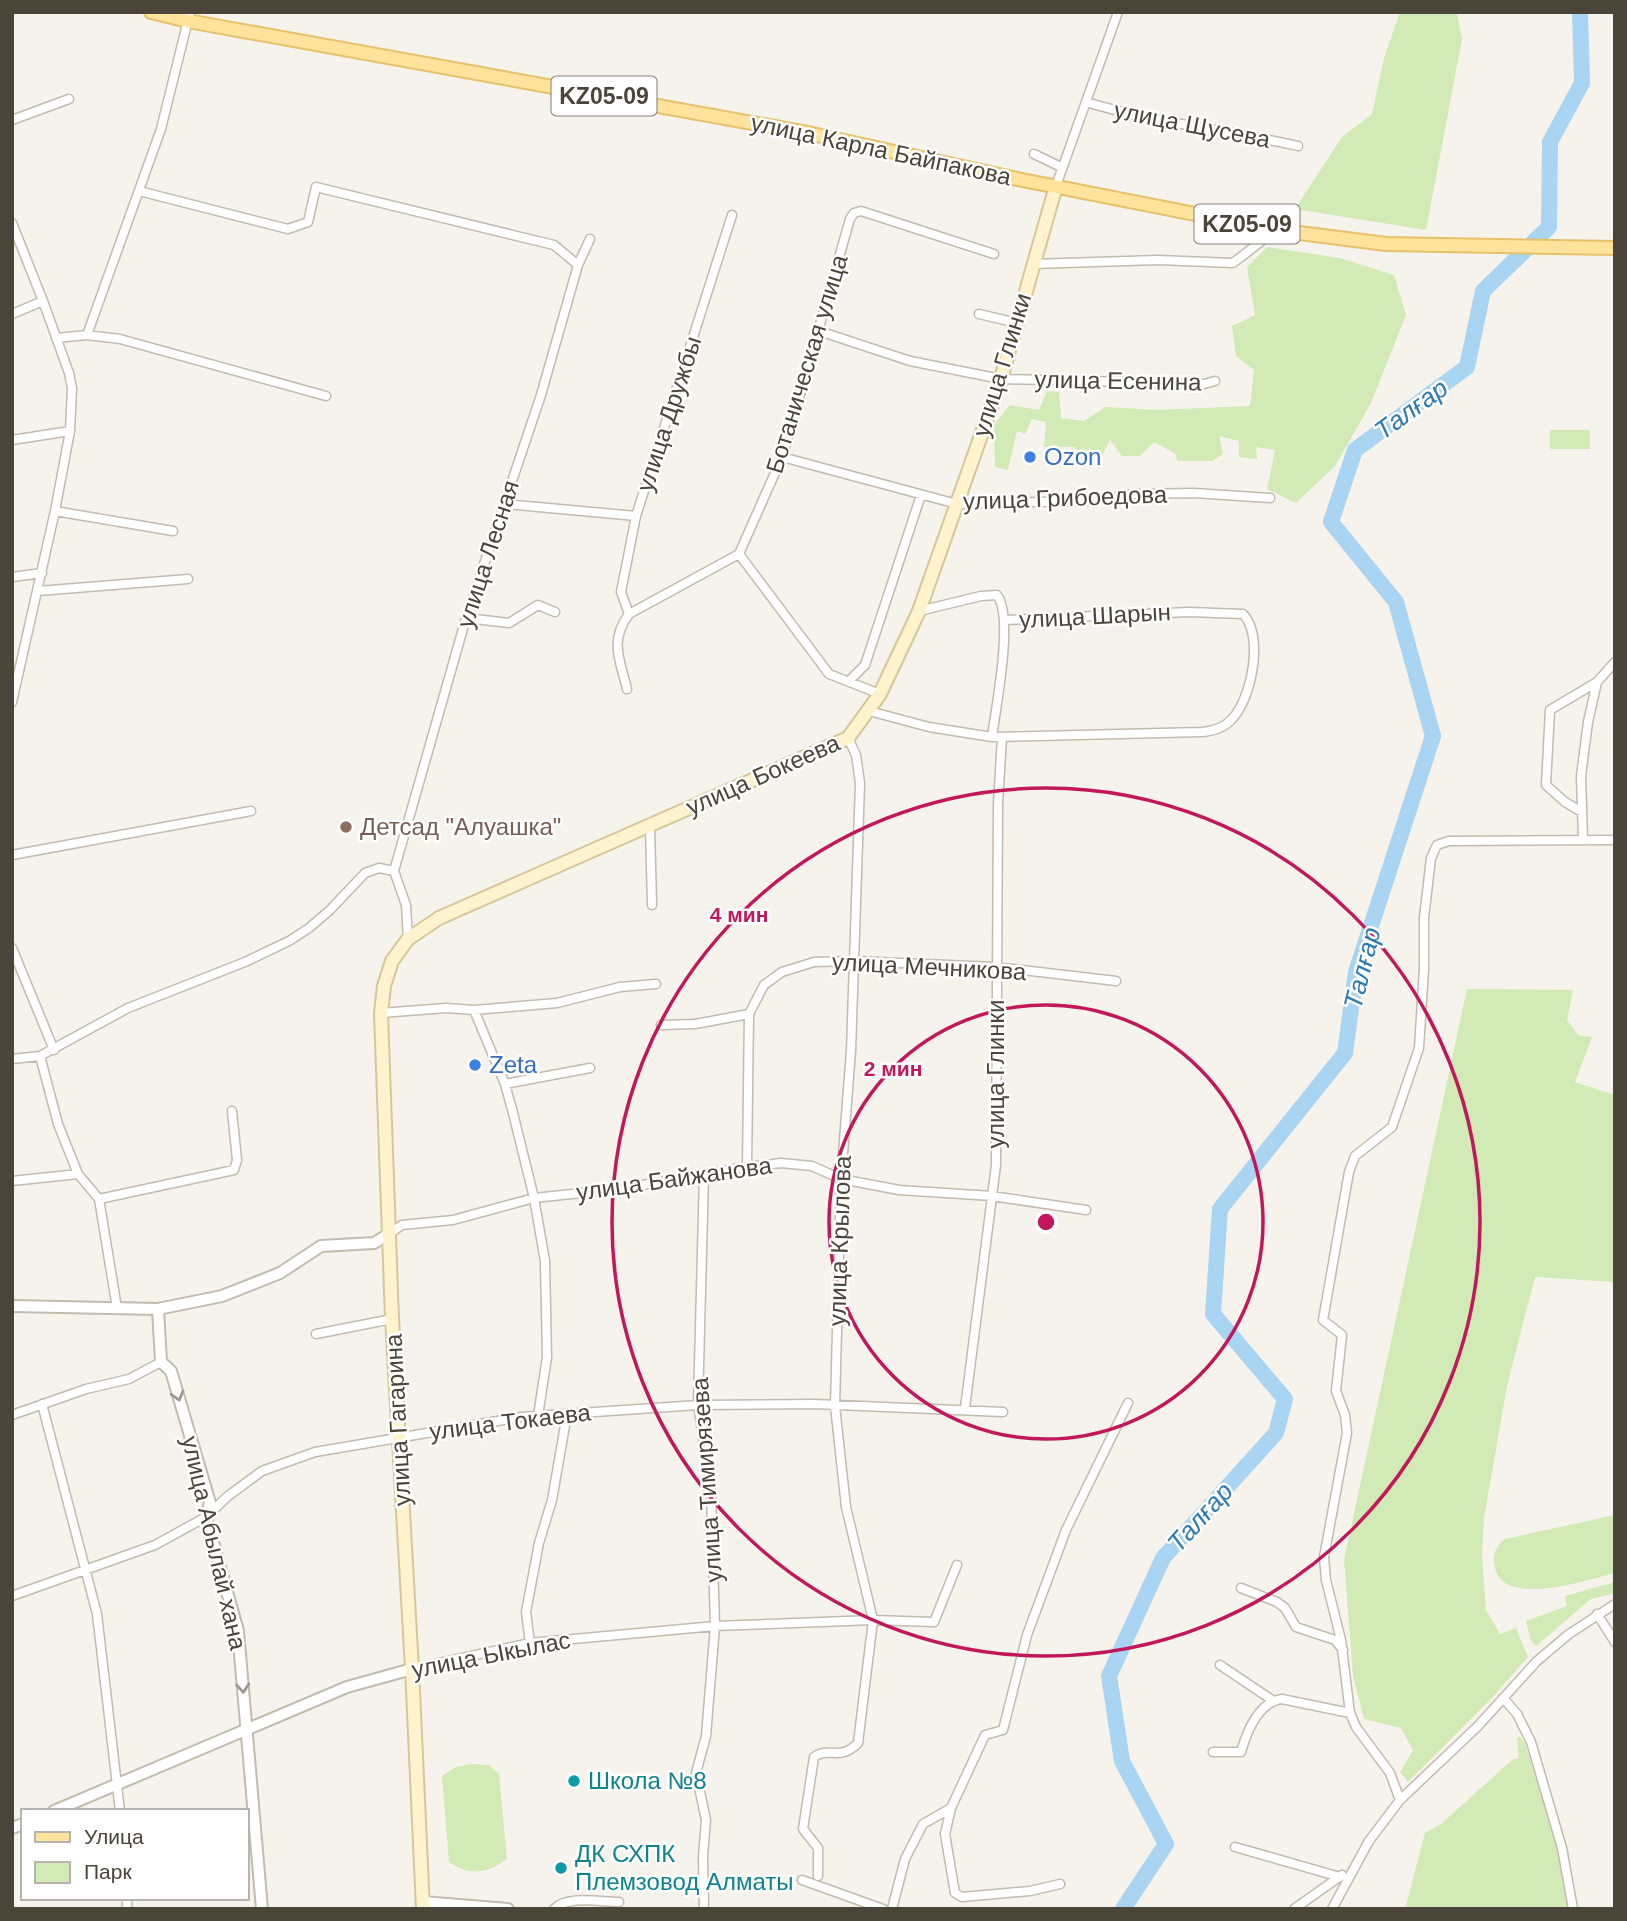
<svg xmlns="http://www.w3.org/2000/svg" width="1627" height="1921" viewBox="0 0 1627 1921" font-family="Arial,sans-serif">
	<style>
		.green { fill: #d2eab5 }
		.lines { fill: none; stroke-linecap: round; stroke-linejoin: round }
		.river { stroke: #a9d4f2; stroke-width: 16 }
		.minor-casing { stroke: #c2bbae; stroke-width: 11 }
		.tertiary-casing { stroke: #c2bbae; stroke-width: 14 }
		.secondary-casing { stroke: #d6c79b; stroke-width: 16 }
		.primary-casing { stroke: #e6c16a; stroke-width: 16 }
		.minor { stroke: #fff; stroke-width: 8 }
		.tertiary { stroke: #fff; stroke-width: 10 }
		.secondary { stroke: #fff3cd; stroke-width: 12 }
		.primary { stroke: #ffe39c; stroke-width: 12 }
		.oneway { stroke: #9c9892 }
		.ring { fill: none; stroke: #c2185b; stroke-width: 3.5 }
		.shop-dot { fill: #3f7fe0; stroke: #fff; stroke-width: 2.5 }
		.education-dot { fill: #8d6e63; stroke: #fff; stroke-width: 2.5 }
		.culture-dot { fill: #0f9aa8; stroke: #fff; stroke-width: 2.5 }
		.labels { text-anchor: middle; stroke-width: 5; stroke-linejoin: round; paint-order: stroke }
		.shield { fill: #fff; stroke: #817c74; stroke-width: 2 }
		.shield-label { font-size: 23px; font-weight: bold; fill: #4b4439 }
		.street-label { font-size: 24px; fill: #4b4439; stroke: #fff }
		.shop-label { font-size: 24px; fill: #366cbe; stroke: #fff; text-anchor: start }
		.education-label { font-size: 24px; fill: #785e54; stroke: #fff; text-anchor: start }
		.culture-label { font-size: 24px; fill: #0d838f; stroke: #fff; text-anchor: start }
		.water-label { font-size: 26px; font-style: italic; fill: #2e7ab2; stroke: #fff }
		.centre { fill: #c2185b; stroke: #fff; stroke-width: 3.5 }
		.ring-label { font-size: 21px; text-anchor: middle; font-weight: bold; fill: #c2185b; stroke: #fff; stroke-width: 5; stroke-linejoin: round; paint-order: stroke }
	</style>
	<rect width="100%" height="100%" fill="#f6f3ec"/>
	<!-- green -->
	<path class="green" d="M1400,12l57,2 5,25 -36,191 -131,-21 47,-72 30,-23 12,-56z
		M1267,247l73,11 54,17 12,40 -35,88 -36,63 -39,37 -29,-14 8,-39 -19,-3 1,12 -18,-2v-16l-20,-5 4,18 -11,7h-35l-1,-7 -22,-12 -14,14h-18l-12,-16 -8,16 -18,1 -10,-10h-30l2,-25 -14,-3 -7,15 -8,-3 -9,39 -13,-3 -1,-42 16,-20 29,5 8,-19 12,1 2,26 23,3 22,-14 50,3 94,-4 4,-36 -18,-14 -4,-30 23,-11 -8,-48z
		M1550,430h40v19h-40z
		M1467,989l106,1 -6,30 11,15 14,2 -17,45 40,13v187l-80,-5 -28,109 -23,132 -2,38 4,54 14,24 16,-6 12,29 -37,42 -83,83 -8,-10 13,-22 -12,-22 -37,-9 -11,-43 -9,-116z
		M1615,1515v58c-28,7 -111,35 -120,-5 -3,-12 0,-22 10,-29z
		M1615,1582v11l-24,6 -55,47 -6,-7 -4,-18 41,-15 -2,-10z
		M1520,1737l5,7 37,113 10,52h-167l20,-76 16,-9 71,-64 7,-2 -2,-20z
		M471,1764l18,1 10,9 8,85c-21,15 -37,17 -58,3l-7,-86 14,-9z"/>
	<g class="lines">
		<!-- river -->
		<path class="river" d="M1123,1909l43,-65 -44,-83 -13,-85 54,-118 113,-125 9,-34 -72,-85 7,-105 125,-156 11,-81 77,-236 -37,-134 -65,-80 24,-72 112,-83 16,-76 66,-64 1,-85 32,-59 -2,-71"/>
		<defs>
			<path id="minor" d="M1086,102c69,21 142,28 212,44
				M12,120l57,-21
				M1034,154l27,13
				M1056,186l62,-174
				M139,191l149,38 20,-7 8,-35 238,58 24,20
				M12,223l31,78 26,72 3,15 -2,43 -15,80 -43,191
				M1032,264l126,-4 75,3 43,-33
				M12,314l31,-13
				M979,314l38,9
				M819,331l91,30 91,18 203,5 11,-3
				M87,335l74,-206 29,-117
				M56,338l31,-3 33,4 206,57
				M12,440l58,-9
				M782,457l175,47 128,-3 50,-7 59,-1 76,5
				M505,504l131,12
				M55,511l118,20
				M739,554l90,120 51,20
				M12,577l30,-4
				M38,591l150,-12
				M919,611l62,-15 16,-1c17,22 -1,111 -5,142
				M629,614l-8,-22 15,-76 96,-301
				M466,618l43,5 29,-18 17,7
				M850,680l15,-15 56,-170
				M627,689c-7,-29 -18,-48 2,-75l110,-60 43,-97 68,-238 4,-6 7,-2 133,43
				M869,711l60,16 63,10 210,-5c11,-1 23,-5 30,-13 20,-21 32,-84 11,-105l-54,-2 -184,8
				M1582,812l-17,-10 -19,-17 4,-75 47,-28
				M650,825l2,80
				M1583,839l-2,-63 7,-54 9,-40 18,-20
				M12,855l239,-44
				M394,871l72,-253 75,-223 37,-130 12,-26
				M12,948l42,102
				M474,1010l31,74 8,29 21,85 11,63 2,96 -9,59
				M381,1013l65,-5 28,2 83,-7 63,-16 36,-3
				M661,1025l34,-1 54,-10
				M40,1056l18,68 20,50 21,25 18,109
				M12,1059l28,-3 88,-48 117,-46 44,-21 20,-13 21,-18 35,-37 14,-5 15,3 12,34 2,34
				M505,1084l85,-16
				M747,1167l2,-153 15,-29 18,-13 32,-10 39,-1 143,6 120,14
				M12,1181l66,-7
				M99,1199l135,-29 3,-10 -5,-49
				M389,1234l13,-9 51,-5 81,-22 85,-9 128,-22 34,-4 31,3 29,13 58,11 93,6 94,14
				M316,1334l76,-15
				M42,1404l55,210 23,197
				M965,1408l31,-243 2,-361 4,-67
				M12,1415l74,-26 43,-10 32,-17
				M1241,1588l36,14 8,6 11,19 39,13 8,10
				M12,1596l143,-51 51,-28 22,-21 34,-25 53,-19 206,-35 177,-12 116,-1 189,8
				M1597,1614l18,28
				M530,1643l-4,-31 13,-69 13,-43 15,-86
				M1220,1665l52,35
				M412,1669l118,-26 185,-17 158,-6 61,2 23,-57
				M1503,1698l14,16 14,28 31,106 11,61
				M1213,1752h28c6,-21 17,-50 41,-53l68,14
				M1400,1800l-10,-27 -34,-46 -6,-14 -9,-73 -15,-60 -2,-23 23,-124 -2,-18 -9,-24 6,-56 -19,-15 26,-148 6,-16 37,-29 27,-79 5,-79v-51l7,-60 6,-13 12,-4 166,-1
				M951,1808l-6,26 10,59 7,4 68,-6 30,-7
				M1235,1847l105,30
				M818,1876v-28l-15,-19 11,-72c14,-11 26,5 44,-14l15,-123 -27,-113 -11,-101 6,-227 10,-128 9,-268 -4,-28 -8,-17
				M802,1880l81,29
				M127,1898v11
				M554,1909c14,-14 46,-7 65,-7
				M704,1909l-1,-53 3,-36 -10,-47 10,-37 9,-110 -4,-135 -13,-86 6,-231
				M892,1909l13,-50 18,-35 28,-16 34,-73 18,-5 24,-95 39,-105 62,-127
				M1294,1909l48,-34
				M1332,1909l37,-68 31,-41 78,-74 59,-65 32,-27 46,-30"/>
			<path id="tertiary" d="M12,1306l146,3 64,-13 58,-23 41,-27 53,-3 15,-9
				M158,1309l3,53 10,9 39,132 -4,14 32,114 24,278
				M54,1811l293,-124 65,-18
				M12,1828l11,-4
				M423,1902l85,7"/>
			<path id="secondary" d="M423,1909l-11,-240 -20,-350 -11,-306 3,-27 8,-25 16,-22 31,-21 409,-180 32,-44 39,-83 82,-232 55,-193"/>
			<path id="primary" d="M151,12l37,9 620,112 214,47 254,50 110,14 229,4"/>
		</defs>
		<!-- minor casing -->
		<use href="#minor" class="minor-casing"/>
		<!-- tertiary casing -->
		<use href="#tertiary" class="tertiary-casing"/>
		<!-- secondary casing -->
		<use href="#secondary" class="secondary-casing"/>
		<!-- primary casing -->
		<use href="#primary" class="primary-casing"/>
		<!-- minor -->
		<use href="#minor" class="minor"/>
		<!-- tertiary -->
		<use href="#tertiary" class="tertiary"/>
		<!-- secondary -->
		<use href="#secondary" class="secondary"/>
		<!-- primary -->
		<use href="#primary" class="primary"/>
	</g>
	<!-- one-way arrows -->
	<defs><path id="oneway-chevron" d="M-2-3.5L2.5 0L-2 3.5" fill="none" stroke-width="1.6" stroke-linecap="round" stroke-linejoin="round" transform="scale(1.75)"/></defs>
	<g class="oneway">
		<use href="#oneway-chevron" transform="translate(178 1396) rotate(74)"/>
		<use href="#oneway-chevron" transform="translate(243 1688) rotate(85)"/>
	</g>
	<!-- distance rings -->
	<g class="ring">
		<circle cx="1046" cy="1222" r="217"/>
		<circle cx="1046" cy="1222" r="434"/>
	</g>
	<!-- markers -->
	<g class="shop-dot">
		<circle cx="1030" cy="457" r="7"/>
		<circle cx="475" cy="1065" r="7"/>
	</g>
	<circle class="education-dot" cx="346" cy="827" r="7"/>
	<g class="culture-dot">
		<circle cx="574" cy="1781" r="7"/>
		<circle cx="561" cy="1868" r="7"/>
	</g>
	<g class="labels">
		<!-- shield labels -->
		<g class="shield">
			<rect x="551.5" y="76.5" width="105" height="39" rx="5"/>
			<rect x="1194.5" y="204.5" width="105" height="39" rx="5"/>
		</g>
		<g class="shield-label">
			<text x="604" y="104">KZ05-09</text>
			<text x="1247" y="232">KZ05-09</text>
		</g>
		<!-- street labels -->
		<g class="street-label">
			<text transform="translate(1192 125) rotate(11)" y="8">улица Щусева</text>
			<text transform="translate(881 150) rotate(12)" y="8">улица Карла Байпакова</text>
			<text transform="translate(807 364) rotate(-73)" y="8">Ботаническая улица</text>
			<text transform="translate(1002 365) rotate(-73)" y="8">улица Глинки</text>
			<text transform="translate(1118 381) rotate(1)" y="8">улица Есенина</text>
			<text transform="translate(669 414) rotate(-72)" y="8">улица Дружбы</text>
			<text transform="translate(1065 498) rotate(-2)" y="8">улица Грибоедова</text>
			<text transform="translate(488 554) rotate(-72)" y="8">улица Лесная</text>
			<text transform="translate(1095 616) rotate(-3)" y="8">улица Шарын</text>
			<text transform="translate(763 775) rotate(-24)" y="8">улица Бокеева</text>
			<text transform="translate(929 967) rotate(3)" y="8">улица Мечникова</text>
			<text transform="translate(996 1074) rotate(-90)" y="8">улица Глинки</text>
			<text transform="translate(674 1179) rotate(-8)" y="8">улица Байжанова</text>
			<text transform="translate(840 1241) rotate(-88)" y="8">улица Крылова</text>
			<text transform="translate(398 1420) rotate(-93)" y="8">улица Гагарина</text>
			<text transform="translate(510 1422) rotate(-7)" y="8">улица Токаева</text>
			<text transform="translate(707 1480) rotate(-94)" y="8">улица Тимирязева</text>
			<text transform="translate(214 1543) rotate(77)" y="8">улица Абылай хана</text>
			<text transform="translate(491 1655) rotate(-11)" y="8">улица Ыкылас</text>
		</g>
		<!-- shop labels -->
		<g class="shop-label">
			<text x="1044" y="465">Ozon</text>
			<text x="489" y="1073">Zeta</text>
		</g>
		<!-- education labels -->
		<g class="education-label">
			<text x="360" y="835">Детсад "Алуашка"</text>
		</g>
		<!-- culture labels -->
		<g class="culture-label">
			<text x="588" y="1789">Школа №8</text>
			<text x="575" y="1862">ДК СХПК<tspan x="575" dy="28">Племзовод Алматы</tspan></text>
		</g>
		<!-- water labels -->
		<g class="water-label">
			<text transform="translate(1411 409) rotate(-36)" y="9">Талғар</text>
			<text transform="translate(1362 968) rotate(-76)" y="9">Талғар</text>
			<text transform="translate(1200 1517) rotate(-48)" y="9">Талғар</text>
		</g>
	</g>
	<circle cx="1046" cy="1222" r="10" class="centre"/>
	<g class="ring-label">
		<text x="739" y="922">4 мин</text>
		<text x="893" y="1076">2 мин</text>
	</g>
	<!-- border -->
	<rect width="1627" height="1921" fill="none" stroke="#4b4439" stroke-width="28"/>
	<!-- legend -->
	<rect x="21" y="1809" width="228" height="91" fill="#ffffff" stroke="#b7b4b0" stroke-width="2"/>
	<rect x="35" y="1832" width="35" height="10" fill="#ffe39c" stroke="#b7b4b0" stroke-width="2"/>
	<text x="84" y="1844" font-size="21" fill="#4b4439">Улица</text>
	<rect x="35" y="1862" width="35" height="21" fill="#d2eab5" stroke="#b7b4b0" stroke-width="2"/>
	<text x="84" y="1879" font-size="21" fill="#4b4439">Парк</text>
</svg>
